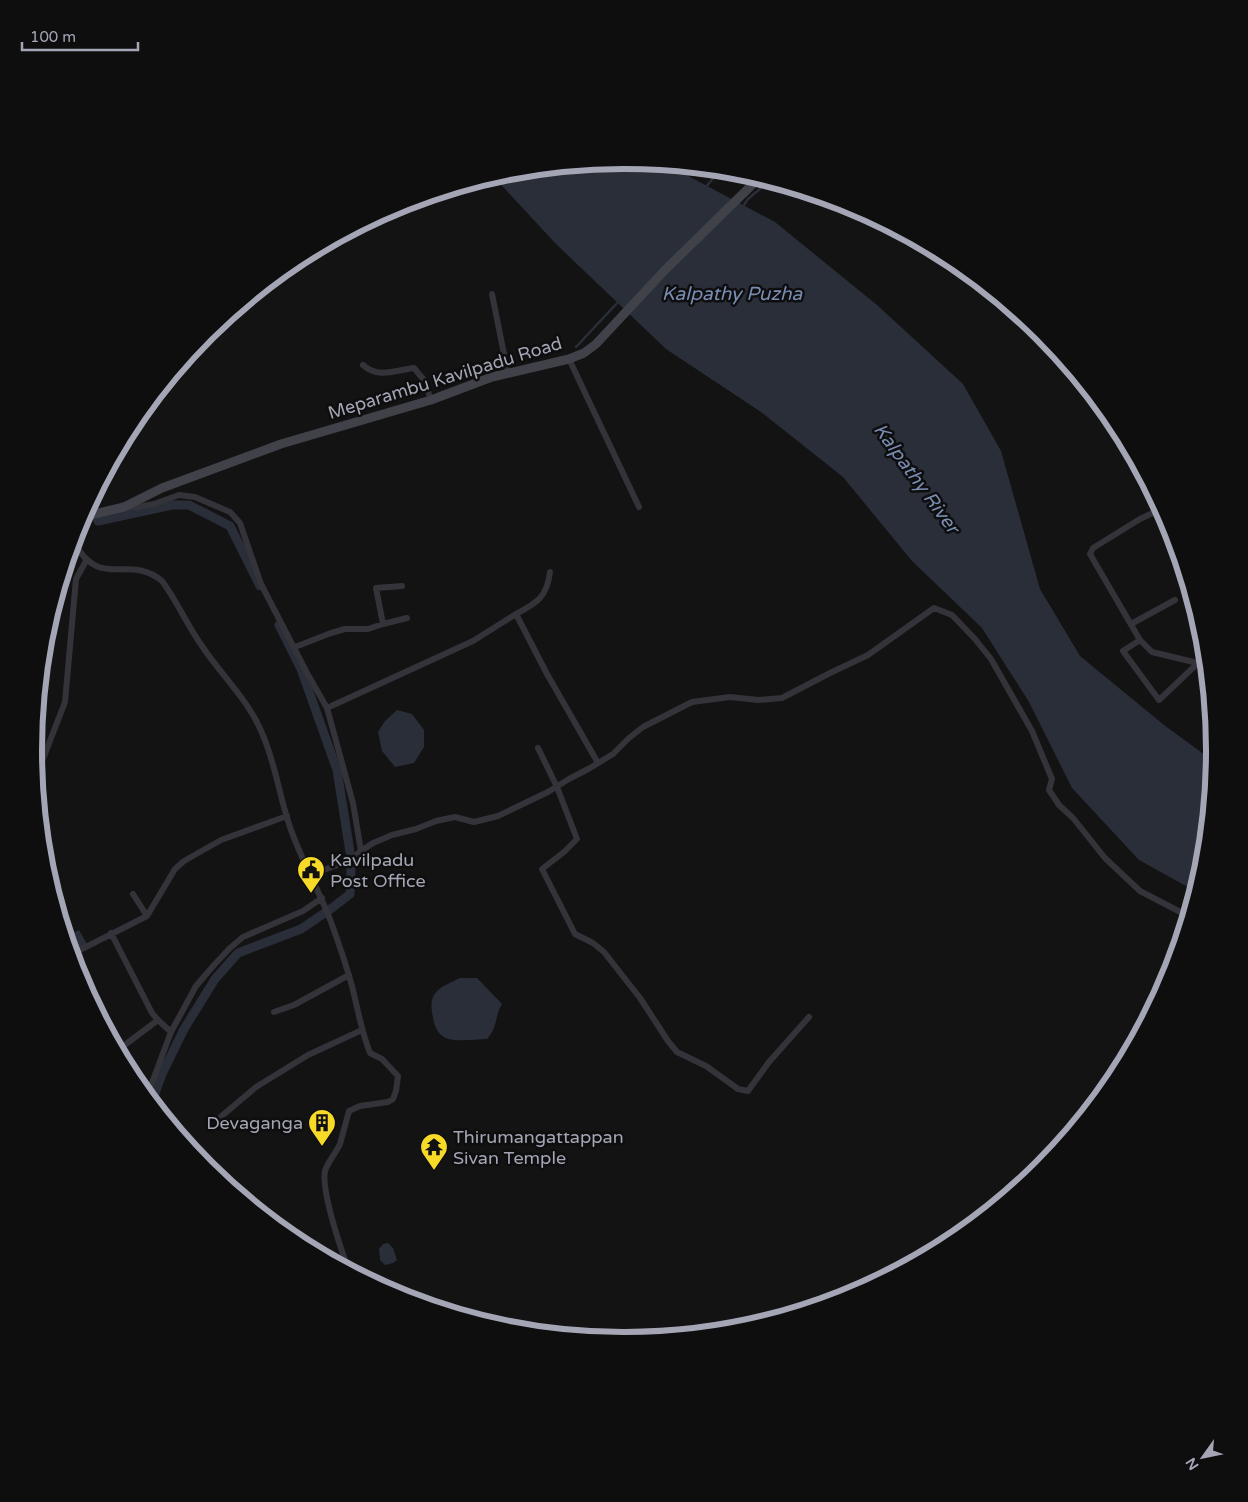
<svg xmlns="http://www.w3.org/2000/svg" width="1248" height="1502" viewBox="0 0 1248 1502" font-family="'Varela Round',sans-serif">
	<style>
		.water { fill: #292e38 }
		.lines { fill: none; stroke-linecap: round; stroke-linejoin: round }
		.stream { stroke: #292e38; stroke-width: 2.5 }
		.canal { stroke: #292e38; stroke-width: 9 }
		.street { stroke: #343339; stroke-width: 6 }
		.secondary { stroke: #414249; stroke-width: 9 }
		.rail { stroke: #4c4d54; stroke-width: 2.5; stroke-dasharray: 6 5; stroke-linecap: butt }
		.labels { text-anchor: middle; stroke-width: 5; stroke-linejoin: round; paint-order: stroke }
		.street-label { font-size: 18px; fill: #a4a6b5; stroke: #0e0e0f }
		.poi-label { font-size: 18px; fill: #a4a6b5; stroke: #0e0e0f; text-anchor: start }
		.water-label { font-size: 19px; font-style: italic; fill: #798cb2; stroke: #0e0e0f }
		.rim { fill: none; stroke: #a4a6b5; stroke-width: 6 }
	</style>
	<rect width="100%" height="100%" fill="#131314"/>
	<!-- water -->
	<path class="water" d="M624,161l48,5 7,5 96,51 102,83 86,79 38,67 39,138 40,67 84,69 49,36 -10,105 -8,25 -56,-31 -67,-72 -43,-86 -47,-74 -70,-67 -69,-84 -82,-65 -95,-63 -110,-105 -62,-67 15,-5z
		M397,710l15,4 12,16v17l-10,16 -19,4 -13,-16 -4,-19 7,-11z
		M79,930l8,14 -16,9 -5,-17z
		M460,978h17l25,26c-8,13 -3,21 -15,35 -11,0 -34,4 -43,-2 -7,-4 -10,-12 -11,-20 -6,-25 6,-29 27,-39z
		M388,1243l5,5 4,12 -4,3 -8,2 -5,-5 -1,-11 4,-5z"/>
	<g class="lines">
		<!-- stream -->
		<path class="stream" d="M705,188l15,-18
			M742,208l6,-9 21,-18
			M576,347l44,-47"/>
		<!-- canal -->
		<path class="canal" d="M92,501l6,20 74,-16h17l41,21 30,60
			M279,625l22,44 36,101 13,82
			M152,1102l10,-28 22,-45 31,-50 23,-26 63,-24 31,-21 18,-14 1,-26"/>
		<!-- street -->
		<path class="street" d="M492,294l16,80
			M569,359l70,148
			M363,365c15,14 33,5 51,3l10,12 7,20
			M1129,450l5,9
			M125,507h13l16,-3 25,-9 16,2 35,15 10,11 21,61 46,89 20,35 26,95 8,48 12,-8 19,-8 24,-6 20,-8 19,-4 19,5 24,-6 50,-24 21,-13 21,-11 23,-14 16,-16 14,-11 49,-25 38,-5 28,3 24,-2 48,-25 38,-18 66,-47 18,7 23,24 16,20 41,72 20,48 -3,11 10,15 14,13 32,40 35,33 48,25
			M1161,509l-21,10 -47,29 -3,6 50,86 12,12 54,13
			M74,542c26,49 54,11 88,39 15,20 25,44 40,65 19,29 46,53 60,87 13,29 17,61 27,91 11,34 29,64 42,98 8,22 16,45 22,68 5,21 9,43 17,63l12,6 16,17 -2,15 -3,8 -5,3 -28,4 -11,5c-3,11 -6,22 -9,33 -4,9 -13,19 -15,27 -4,20 16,78 23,98
			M550,572c-3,25 -13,31 -34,42l31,60 51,89
			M383,624l24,-6
			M1131,624l44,-24
			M1140,640l-17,11 36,49 38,-36
			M295,647l36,-14 14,-4h23l15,-5 -7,-36 26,-2
			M327,708l146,-67 43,-27
			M538,748l19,39 20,52 -13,13 -22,17 33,65 18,9 11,9 36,46 28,43 9,11 29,14 32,23 10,2 21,-29 40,-45
			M36,777l29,-75 11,-123 10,-18
			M309,875l40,-14 12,-10
			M133,894l14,22
			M111,933l41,80 6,7 13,12
			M72,954l75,-38 28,-47 9,-8 37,-21 66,-24
			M274,1012l20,-7 55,-30
			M118,1050l40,-30
			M147,1096l24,-64 25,-46 18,-21 16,-17 13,-11 60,-26 19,-13
			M217,1120l39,-33 52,-32 54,-25
			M470,1318l5,-3 6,7"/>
		<!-- secondary -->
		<path class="secondary" d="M85,514l1,2 38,-9 38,-19 119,-44 150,-44 61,-23 77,-18 15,-6 12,-9 69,-74 94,-92"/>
		<!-- rail -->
		<path class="rail" d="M39,694l6,-19 11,-74"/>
	</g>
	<!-- icons -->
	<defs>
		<symbol id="civic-pin" viewBox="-11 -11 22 30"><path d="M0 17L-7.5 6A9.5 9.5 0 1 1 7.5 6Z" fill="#f7da28" stroke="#0e0e0f"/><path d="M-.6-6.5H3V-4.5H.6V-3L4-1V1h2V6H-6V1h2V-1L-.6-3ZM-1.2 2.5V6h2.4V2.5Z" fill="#111"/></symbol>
		<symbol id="building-pin" viewBox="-11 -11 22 30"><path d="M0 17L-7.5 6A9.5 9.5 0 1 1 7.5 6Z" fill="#f7da28" stroke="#0e0e0f"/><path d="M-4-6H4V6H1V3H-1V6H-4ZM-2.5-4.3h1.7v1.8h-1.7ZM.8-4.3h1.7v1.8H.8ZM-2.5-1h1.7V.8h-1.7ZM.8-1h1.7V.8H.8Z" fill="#111"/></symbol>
		<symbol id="temple-pin" viewBox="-11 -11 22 30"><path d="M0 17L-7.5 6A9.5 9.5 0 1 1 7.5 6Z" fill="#f7da28" stroke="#0e0e0f"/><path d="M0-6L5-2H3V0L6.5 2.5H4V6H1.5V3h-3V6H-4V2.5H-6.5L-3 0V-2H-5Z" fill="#111"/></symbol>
	</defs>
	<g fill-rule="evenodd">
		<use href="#civic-pin" x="295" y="854" width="32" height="43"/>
		<use href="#building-pin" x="306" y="1107" width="32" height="43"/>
		<use href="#temple-pin" x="418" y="1131" width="32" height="43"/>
	</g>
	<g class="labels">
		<!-- street labels -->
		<g class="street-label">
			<text transform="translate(445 378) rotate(-17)" y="6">Meparambu Kavilpadu Road</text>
		</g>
		<!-- poi labels -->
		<g class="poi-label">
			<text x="330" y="866">Kavilpadu<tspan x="330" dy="21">Post Office</tspan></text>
			<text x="303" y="1129" text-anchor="end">Devaganga</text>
			<text x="453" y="1143">Thirumangattappan<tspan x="453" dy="21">Sivan Temple</tspan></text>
		</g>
		<!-- water labels -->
		<g class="water-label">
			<text x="732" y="300">Kalpathy Puzha</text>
			<text transform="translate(917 478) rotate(54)" y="7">Kalpathy River</text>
		</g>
	</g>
	<!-- crop -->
	<path d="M0 0H1248V1502H0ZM623 169H625A581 581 0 0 1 1206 750V751A581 581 0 0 1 625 1332H623A581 581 0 0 1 42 751V750A581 581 0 0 1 623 169Z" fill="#0e0e0f" fill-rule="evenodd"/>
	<path class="rim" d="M623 169H625A581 581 0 0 1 1206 750V751A581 581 0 0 1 625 1332H623A581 581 0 0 1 42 751V750A581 581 0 0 1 623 169Z"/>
	<!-- north arrow -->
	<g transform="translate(1203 1457) rotate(237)" stroke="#0e0e0f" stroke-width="4" paint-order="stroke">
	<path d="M0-4L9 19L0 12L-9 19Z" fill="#a4a6b5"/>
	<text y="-8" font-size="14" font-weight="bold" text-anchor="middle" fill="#a4a6b5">N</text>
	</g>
	<!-- scale -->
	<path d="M22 42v8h116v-8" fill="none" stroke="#a4a6b5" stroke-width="2.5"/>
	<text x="30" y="42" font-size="15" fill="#a4a6b5" stroke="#0e0e0f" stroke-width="4" paint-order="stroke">100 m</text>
</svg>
